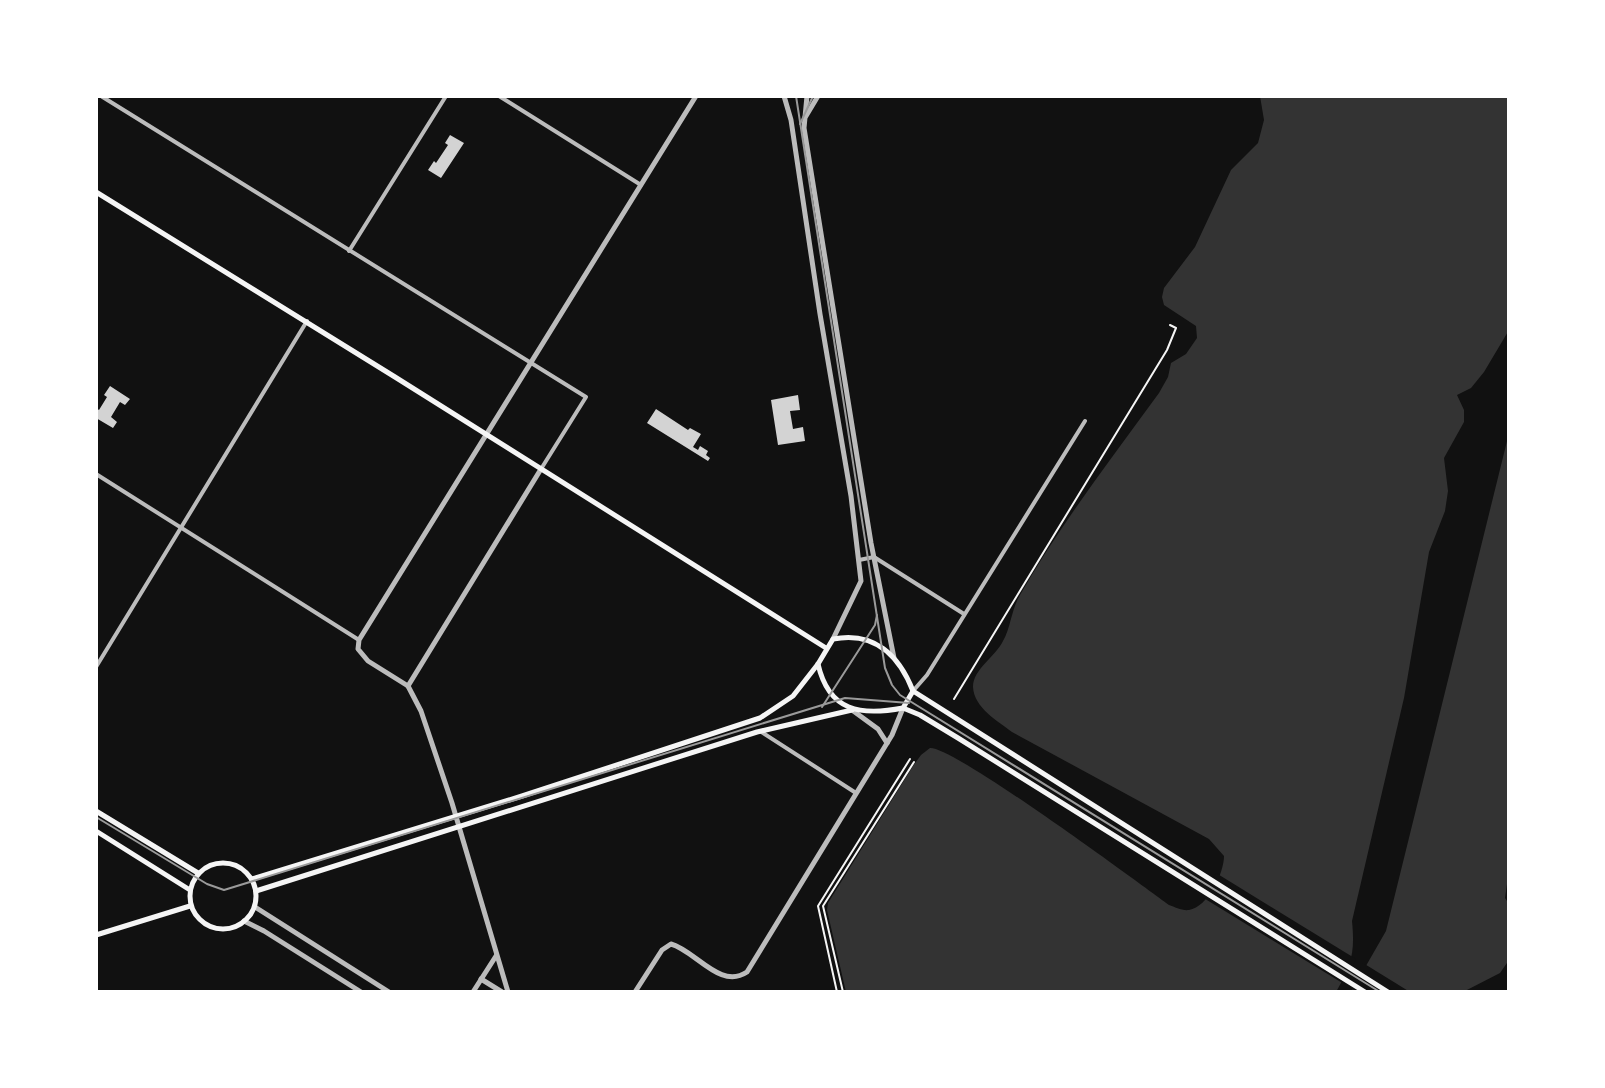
<svg xmlns="http://www.w3.org/2000/svg" width="1605" height="1088" font-family="Overpass,sans-serif">
<style>
.water{fill:#333}
.pier{fill:#111}
.building{fill:#d3d3d3}
.lines{fill:none;stroke-linecap:round;stroke-linejoin:round}
.path{stroke:#f5f5f5;stroke-width:2}
.minor{stroke:#bcbcbc;stroke-width:4}
.tertiary{stroke:#bcbcbc;stroke-width:5}
.secondary{stroke:#f5f5f5;stroke-width:5}
.tram{stroke:#9a9a9a;stroke-width:2}
</style>
<rect width="100%" height="100%" fill="#111"/>
<g class="water">
<path d="M1260 96H1509V330L1484 372 1471 388 1457 395 1464 410V422L1444 458 1448 491 1445 511 1429 552 1404 698 1352 921C1355 952 1352 964 1336 992H846L827 910 828 903 913 766 921 755 930 748C955 747 1136 881 1169 905 1175 907 1182 911 1189 910 1208 907 1224 873 1224 856L1209 839 1012 732C998 721 974 708 973 687 973 669 996 656 1003 641 1011 627 1011 610 1020 595 1060 525 1111 459 1159 393L1168 377 1171 363 1186 354 1197 338 1196 326 1164 305 1162 297 1164 288 1195 247 1231 170 1258 143 1264 120Z"/>
<path d="M1509 433V884H1507L1505 898 1509 904V960L1500 973 1463 992H1351L1386 931Z"/>
</g>
<g class="pier">
<path d="M1216 873 1356 959 1344 984 1202 897Z"/>
<path d="M1363 963 1410 992H1357L1349 987Z"/>
</g>
<g class="building">
<path d="M450 135 464 143 441 178 428 170 434 161 436 163 448 145 445 143Z"/>
<path d="M110 386 130 399 125 405 120 402 111 417 117 422 113 428 96 418V408L99 410 107 397 104 395Z"/>
<path d="M798 395 800 410 790 411 793 429 803 427 805 441 778 445 771 400Z"/>
<path d="M656 409 688 430 690 428 701 434 693 447 698 450 700 446 708 451 706 455 710 458 708 461 647 423Z"/>
</g>
<g class="lines">
<g class="path">
<path d="M954 699 1167 350 1176 328 1170 325"/>
<path d="M837 992 818 906 910 759"/>
<path d="M843 992 823 906 914 762"/>
</g>
<g class="minor">
<path d="M101 96 586 397 541 469"/>
<path d="M499 96 641 185"/>
<path d="M349 251 446 96"/>
<path d="M96 474 359 640"/>
<path d="M859 560 874 557 964 614"/>
<path d="M96 667 307 321"/>
<path d="M913 691 927 675 1085 421"/>
<path d="M760 731 856 793"/>
</g>
<g class="tertiary">
<path d="M784 96 791 120 820 314 851 496 861 581 833 639"/>
<path d="M807 96 804 128 871 543 894 658"/>
<path d="M806 116 818 96"/>
<path d="M408 686 541 469"/>
<path d="M852 710 878 729 887 743"/>
<path d="M255 907 389 992"/>
<path d="M244 921 264 931 361 992"/>
<path d="M481 979 502 992"/>
<path d="M473 992 496 956"/>
<path d="M508 992 452 803 421 711 408 686 368 661 358 649 359 640 696 96"/>
<path d="M635 992 662 950 671 944C696 951 720 990 747 972L892 735 903 708"/>
</g>
<g class="secondary">
<path d="M96 192 395 377 826 648"/>
<path d="M818 664C829 712 861 716 903 708L913 691"/>
<path d="M913 691 1388 992"/>
<path d="M903 708 920 715 958 738 1365 992"/>
<path d="M96 811 198 873"/>
<path d="M96 831 190 890"/>
<circle cx="223" cy="896" r="33"/>
<path d="M252 879 522 796 760 718 793 696 818 664 833 639C874 631 899 655 913 691"/>
<path d="M256 891 757 732 852 710"/>
<path d="M96 935 190 906"/>
</g>
<g class="tram">
<path d="M796 96 885 668 892 685 900 695 1380 992"/>
<path d="M800 124 813 96"/>
<path d="M822 707 875 625 877 615"/>
<path d="M96 817 207 884 224 890 845 698 909 703"/>
</g>
</g>
<rect width="1605" height="1088" fill="none" stroke="#ffffff" stroke-width="196"/>
</svg>
